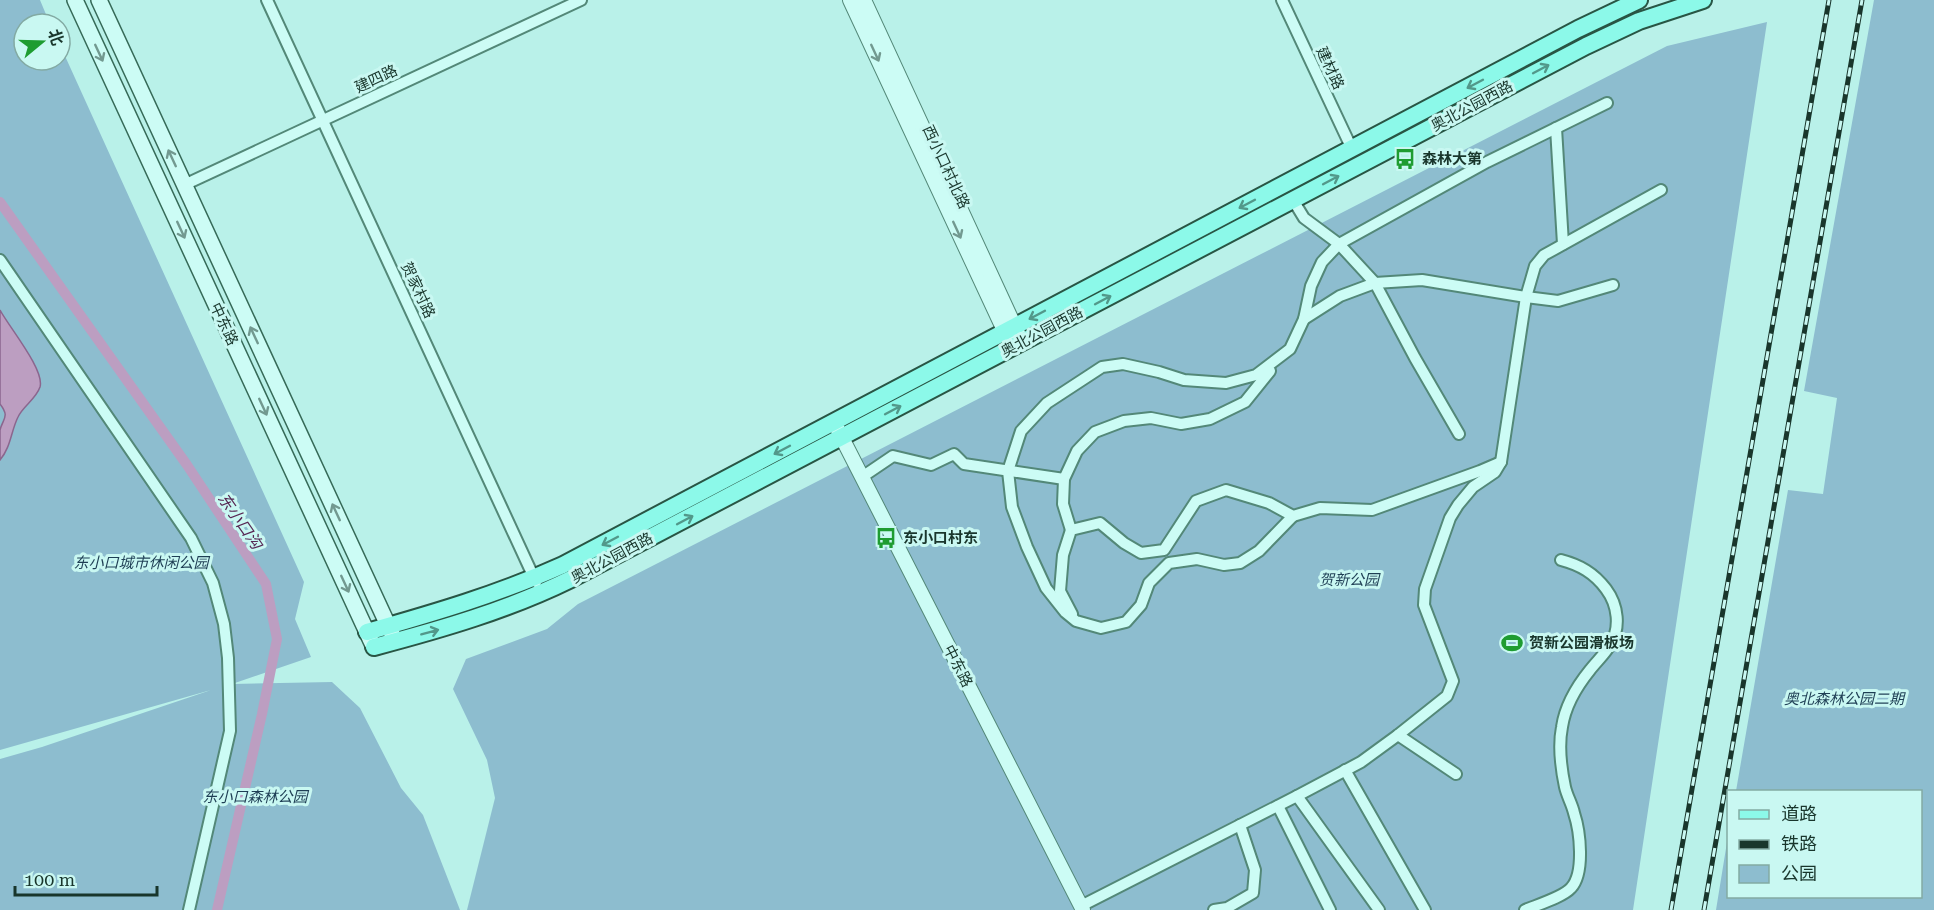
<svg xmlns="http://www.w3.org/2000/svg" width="1934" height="910" font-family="'Roboto Serif','Noto Sans SC',serif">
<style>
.green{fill:#8dbdcf}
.water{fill:#bc9ec1;stroke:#8b668e;stroke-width:1.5}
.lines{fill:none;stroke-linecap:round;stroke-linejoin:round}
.canal{stroke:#bc9ec1;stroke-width:10}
.minor-casing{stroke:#538878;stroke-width:14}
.tertiary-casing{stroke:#538878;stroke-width:16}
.secondary-casing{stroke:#366a58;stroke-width:18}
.primary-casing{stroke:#285544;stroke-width:20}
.minor{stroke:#ccfcf5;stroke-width:10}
.tertiary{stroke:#ccfcf5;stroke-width:14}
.secondary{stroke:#ccfcf5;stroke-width:15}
.primary{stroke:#8cf9e9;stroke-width:16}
.rail-casing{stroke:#19362c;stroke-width:5}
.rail{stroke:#c9f8f2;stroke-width:3;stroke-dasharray:9;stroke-linecap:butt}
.oneway{stroke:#729990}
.oneway2{stroke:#52988a}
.labels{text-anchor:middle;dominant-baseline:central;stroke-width:6;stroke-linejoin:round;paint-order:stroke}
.street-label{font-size:15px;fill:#19362c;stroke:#c9f8f2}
.poi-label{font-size:15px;font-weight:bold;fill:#19362c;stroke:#c9f8f2;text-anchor:start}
.park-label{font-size:15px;font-style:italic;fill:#1e3e54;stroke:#c9f8f2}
.water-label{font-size:16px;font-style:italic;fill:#572753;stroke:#c9f8f2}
</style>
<rect width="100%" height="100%" fill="#b9f1e9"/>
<g class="green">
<path d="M0 0H40L50 24H24V60H60V45L304 582 295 619 311 657 232 684 332 682 360 708 401 788 423 815 460 910H0V759L42 747 211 690 0 750Z"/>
<path d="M1874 0H1934V910H1716L1728 836V896H1920V792L1736 791 1788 490 1823 494 1837 398 1804 391Z"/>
<path d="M1767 22 1633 910H467L495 798 487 760 453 689 466 659 547 629 578 604 1667 46Z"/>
</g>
<path class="water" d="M0 310C9 327 45 370 40 387 36 399 23 406 18 417 11 431 11 447 0 460 0 451 0 439 0 430 3 418 10 417 0 404Z"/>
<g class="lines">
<path class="canal" d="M0 202 187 465 266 584 277 639 262 714 217 910"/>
<defs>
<g id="minor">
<path d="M267 0 536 582"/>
<path d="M1282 0 1352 149"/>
<path d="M1556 128 1563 244"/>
<path d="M184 185 581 0"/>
<path d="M1293 200 1304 218 1339 244 1375 283 1415 358 1459 434"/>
<path d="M0 260 191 538 213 583 224 624 228 658 230 731 189 910"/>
<path d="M1304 319 1340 296 1375 283 1422 280 1526 297 1558 301 1613 285"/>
<path d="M862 477 893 456 931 465 954 454 964 464 1064 479"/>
<path d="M1293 516 1259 551 1240 563 1224 565 1197 559 1169 563 1149 583 1141 605 1126 622 1101 628 1076 621 1065 612 1046 588 1027 547 1012 507 1008 471 1021 431 1047 403 1102 367 1123 364 1159 372 1184 380 1226 383 1256 375 1290 349 1304 319 1311 286 1322 262 1339 244 1487 162 1607 103"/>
<path d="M1071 530 1063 504 1064 479 1077 451 1095 432 1124 421 1151 418 1181 424 1210 419 1245 402 1270 371"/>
<path d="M1072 614 1060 591 1063 555 1071 530 1100 523 1124 543 1141 553 1164 550 1196 501 1226 490 1269 503 1293 516 1320 508 1372 510 1480 471 1501 462"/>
<path d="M1398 735 1456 774"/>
<path d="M1345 770 1425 910"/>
<path d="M1297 796 1379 910"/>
<path d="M1278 806 1330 910"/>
<path d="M1081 906 1297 796 1361 762 1398 735 1447 696 1453 681 1424 605 1425 589 1450 518 1458 505 1473 487 1495 472 1501 462 1526 297 1535 266 1544 255 1661 190"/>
<path d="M1214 910 1227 908 1253 893 1255 870 1240 825"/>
<path d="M1525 910C1537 905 1563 897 1571 888 1585 873 1580 831 1574 813 1572 804 1567 796 1565 787 1561 768 1558 747 1562 727 1565 707 1577 686 1590 670 1596 662 1605 654 1610 645 1621 628 1618 605 1606 589 1594 573 1580 565 1561 560"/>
</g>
<g id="tertiary">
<path d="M850 0 1009 341"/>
<path d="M864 0 1022 342"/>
<path d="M837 428 1083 910"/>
</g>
<g id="secondary">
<path d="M75 0 372 643"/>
<path d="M99 0 393 636"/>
</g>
<g id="primary">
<path d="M367 632C434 613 499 594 563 565L1578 29 1639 0"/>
<path d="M374 647C442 629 508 610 571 579L1586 46 1639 21 1703 0"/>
</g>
</defs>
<use href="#minor" class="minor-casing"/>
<use href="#tertiary" class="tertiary-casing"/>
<use href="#secondary" class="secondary-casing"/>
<use href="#primary" class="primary-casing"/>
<use href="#minor" class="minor"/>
<use href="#tertiary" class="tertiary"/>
<use href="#secondary" class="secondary"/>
<use href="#primary" class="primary"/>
<defs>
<g id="rail">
<path d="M1671 910 1829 0"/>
<path d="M1704 910 1862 0"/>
</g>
</defs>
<use href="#rail" class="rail-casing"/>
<use href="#rail" class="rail"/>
</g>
<defs><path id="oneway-shaft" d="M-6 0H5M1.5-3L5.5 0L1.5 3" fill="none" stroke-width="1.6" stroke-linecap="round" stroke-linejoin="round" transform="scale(1.5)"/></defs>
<g class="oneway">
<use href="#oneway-shaft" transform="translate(99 53) rotate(65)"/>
<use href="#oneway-shaft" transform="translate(875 53) rotate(65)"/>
<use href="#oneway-shaft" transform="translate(172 158) rotate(-115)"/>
<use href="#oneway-shaft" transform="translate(181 230) rotate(65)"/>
<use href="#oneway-shaft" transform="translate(957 230) rotate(65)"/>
<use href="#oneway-shaft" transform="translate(254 335) rotate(-115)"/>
<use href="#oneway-shaft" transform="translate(263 407) rotate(65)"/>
<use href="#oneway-shaft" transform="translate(336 512) rotate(-115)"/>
<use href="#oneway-shaft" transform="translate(345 584) rotate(65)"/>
</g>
<g class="oneway2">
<use href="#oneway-shaft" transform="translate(1541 69) rotate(-28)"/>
<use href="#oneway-shaft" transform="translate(1475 84) rotate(152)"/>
<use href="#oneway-shaft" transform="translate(1331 180) rotate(-28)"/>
<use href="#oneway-shaft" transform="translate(1247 204) rotate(152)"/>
<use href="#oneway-shaft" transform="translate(1103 300) rotate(-28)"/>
<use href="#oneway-shaft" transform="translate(1037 315) rotate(152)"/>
<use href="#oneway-shaft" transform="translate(893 410) rotate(-28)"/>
<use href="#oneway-shaft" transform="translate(782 450) rotate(152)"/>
<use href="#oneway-shaft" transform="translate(685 520) rotate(-28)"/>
<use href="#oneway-shaft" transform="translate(610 541) rotate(152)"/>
<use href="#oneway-shaft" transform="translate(430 632) rotate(-15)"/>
</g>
<defs>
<symbol id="bus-bare" viewBox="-9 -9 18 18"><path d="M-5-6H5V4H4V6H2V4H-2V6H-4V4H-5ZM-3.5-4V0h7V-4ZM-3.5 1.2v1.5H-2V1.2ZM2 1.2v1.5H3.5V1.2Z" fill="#1e9c31" stroke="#c9f8f2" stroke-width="2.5" paint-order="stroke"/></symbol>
<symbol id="stadium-bare" viewBox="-9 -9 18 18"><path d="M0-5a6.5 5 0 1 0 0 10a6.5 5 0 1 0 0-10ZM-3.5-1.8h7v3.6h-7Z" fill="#1e9c31" stroke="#c9f8f2" stroke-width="2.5" paint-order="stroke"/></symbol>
</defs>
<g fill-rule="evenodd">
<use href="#bus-bare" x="1390" y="144" width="30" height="30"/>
<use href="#bus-bare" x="871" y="523" width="30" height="30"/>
<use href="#stadium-bare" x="1497" y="628" width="30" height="30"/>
</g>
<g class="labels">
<g class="street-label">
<text transform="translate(1330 68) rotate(65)">建材路</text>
<text transform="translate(376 79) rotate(-25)">建四路</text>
<text transform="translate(1472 106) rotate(-28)">奥北公园西路</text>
<text transform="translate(946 167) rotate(65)">西小口村北路</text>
<text transform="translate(418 290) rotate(65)">贺家村路</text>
<text transform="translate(224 324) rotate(65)">中东路</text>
<text transform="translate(1042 332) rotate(-28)">奥北公园西路</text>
<text transform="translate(612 558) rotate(-28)">奥北公园西路</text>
<text transform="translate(958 666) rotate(63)">中东路</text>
</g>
<g class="poi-label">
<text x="1422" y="159">森林大第</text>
<text x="903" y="538">东小口村东</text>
<text x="1529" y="643">贺新公园滑板场</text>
</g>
<g class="park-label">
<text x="141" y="563">东小口城市休闲公园</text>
<text x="1349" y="580">贺新公园</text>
<text x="1844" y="699">奥北森林公园二期</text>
<text x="255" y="797">东小口森林公园</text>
</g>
<g class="water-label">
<text transform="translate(240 521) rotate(55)">东小口沟</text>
</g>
</g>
<rect x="1727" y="790" width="195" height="108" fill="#c9f8f2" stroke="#83aaa3" stroke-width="1.5"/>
<rect x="1739" y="810" width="30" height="9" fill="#8cf9e9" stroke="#83aaa3" stroke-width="1.5"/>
<text x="1781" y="820" font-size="18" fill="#19362c">道路</text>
<rect x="1739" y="840" width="30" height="9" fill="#19362c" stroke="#83aaa3" stroke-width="1.5"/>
<text x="1781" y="850" font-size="18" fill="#19362c">铁路</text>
<rect x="1739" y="865" width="30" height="18" fill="#8dbdcf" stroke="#83aaa3" stroke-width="1.5"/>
<text x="1781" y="880" font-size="18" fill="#19362c">公园</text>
<g transform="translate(42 42) rotate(71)"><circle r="28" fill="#c9f8f2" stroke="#83aaa3" stroke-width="1.5"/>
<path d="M0-4.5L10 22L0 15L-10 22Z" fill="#1e9c31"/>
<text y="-9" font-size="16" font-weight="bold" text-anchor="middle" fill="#19362c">北</text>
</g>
<path d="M15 886v9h142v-9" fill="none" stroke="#19362c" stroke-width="3"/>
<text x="24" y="886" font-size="18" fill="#19362c" stroke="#c9f8f2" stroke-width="4.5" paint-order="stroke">100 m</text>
</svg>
